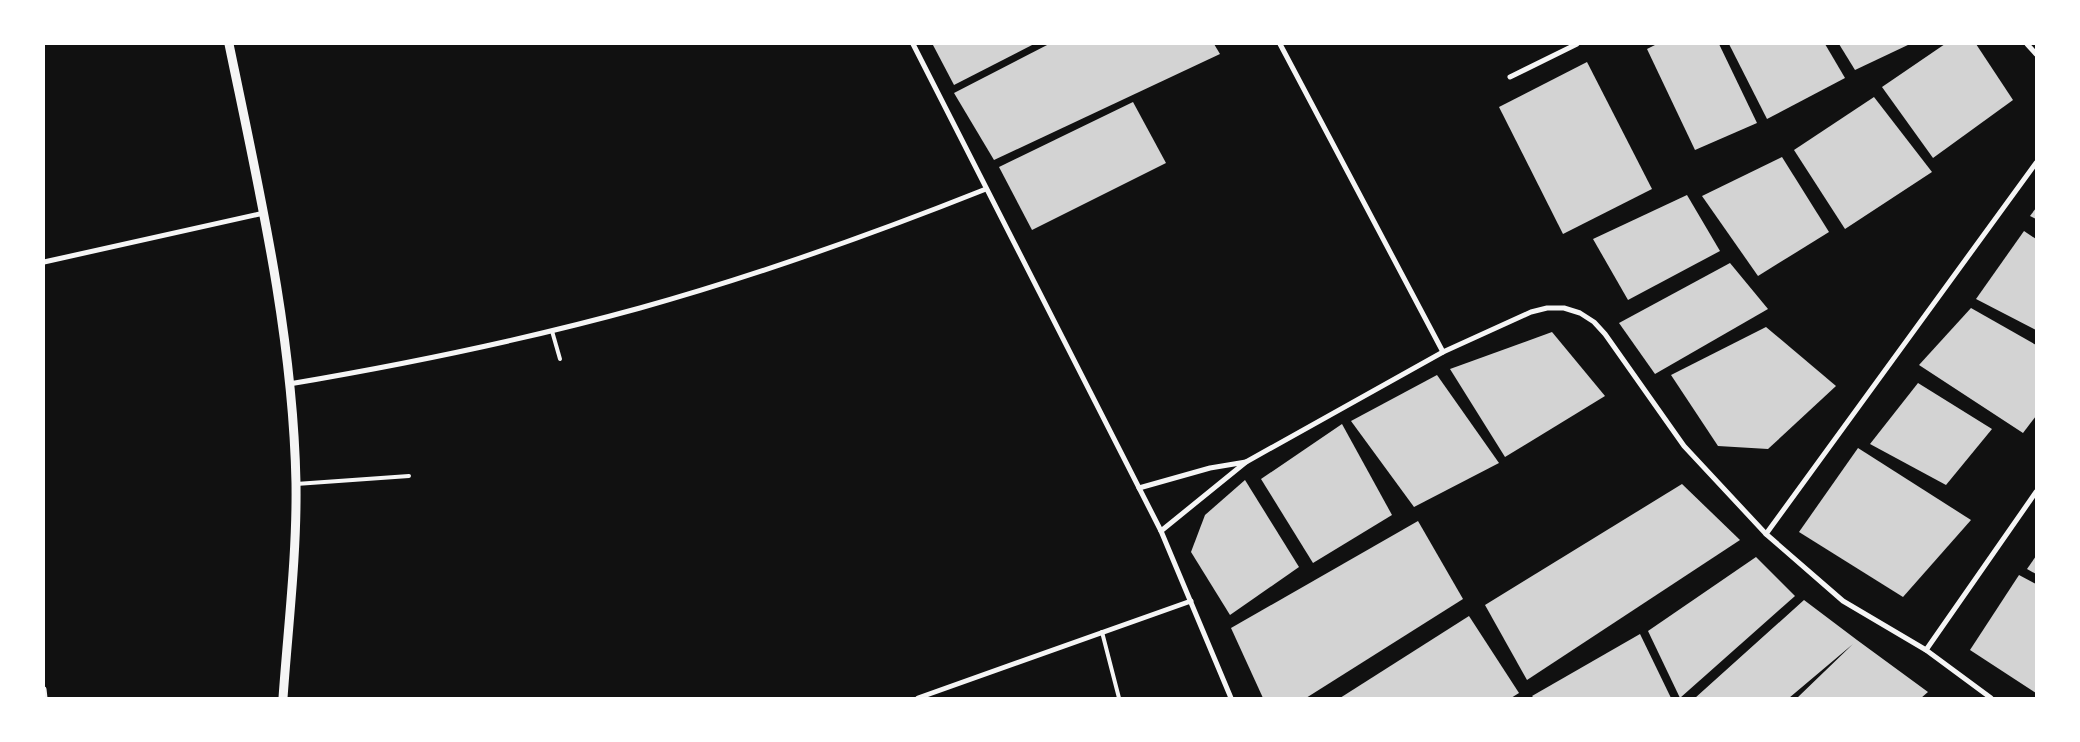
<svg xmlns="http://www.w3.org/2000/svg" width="2080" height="742" font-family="Georgia,serif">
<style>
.building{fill:#d3d3d3}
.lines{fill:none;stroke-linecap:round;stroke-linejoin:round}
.service{stroke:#f5f5f5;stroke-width:4}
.minor{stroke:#f5f5f5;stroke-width:5}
.tertiary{stroke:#f5f5f5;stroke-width:9}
</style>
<rect width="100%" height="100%" fill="#111"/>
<g class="building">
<path d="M934 44H1034L954 85 933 45Z"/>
<path d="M1049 44H1214L1220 54 994 160 954 93Z"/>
<path d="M1657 44H1719L1757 123 1695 150 1647 49Z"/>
<path d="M1729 44H1825L1845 78 1767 119Z"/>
<path d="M1839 44H1910L1855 70Z"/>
<path d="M1945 44H1976L2013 100 1933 158 1882 87Z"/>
<path d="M1587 62 1652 189 1563 234 1499 107Z"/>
<path d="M1874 97 1932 172 1845 229 1794 150Z"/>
<path d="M1133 102 1166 163 1032 230 999 167Z"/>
<path d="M1782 157 1829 232 1758 276 1702 196Z"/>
<path d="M1687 195 1720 251 1628 300 1593 239Z"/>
<path d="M2036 208V219L2030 216Z"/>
<path d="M2024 231 2036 239V330L1976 299Z"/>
<path d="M1730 263 1768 309 1655 374 1619 323Z"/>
<path d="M1971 308 2036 345V416L2023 433 1919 365Z"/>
<path d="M1766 327 1836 386 1768 449 1718 446 1671 375Z"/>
<path d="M1552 332 1605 396 1505 457 1450 369Z"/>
<path d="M1437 375 1499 463 1414 507 1351 421Z"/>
<path d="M1918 383 1992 429 1946 485 1870 444Z"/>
<path d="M1342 424 1392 515 1313 563 1261 479Z"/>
<path d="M1858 448 1971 520 1903 597 1799 532Z"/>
<path d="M1245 480 1299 567 1230 615 1191 552 1205 515Z"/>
<path d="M1682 484 1740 540 1527 680 1485 605Z"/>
<path d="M1418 521 1463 599 1306 698H1263L1231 628Z"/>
<path d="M2036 556V574L2027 569Z"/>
<path d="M1756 557 1795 596 1680 698 1648 631Z"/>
<path d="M2019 575 2036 584V693L1970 650Z"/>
<path d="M1804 600 1857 640 1928 692 1921 698H1797L1853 644 1789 698H1695Z"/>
<path d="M1469 616 1519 693 1511 698H1340Z"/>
<path d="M1640 634 1671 698H1534L1532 696Z"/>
</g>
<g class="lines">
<g class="service">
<path d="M552 331 560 359"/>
<path d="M296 484 409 476"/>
<path d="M1102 632 1119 698"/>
</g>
<g class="minor">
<path d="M913 44 1161 531 1231 698"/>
<path d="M1280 44 1443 352"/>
<path d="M2027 44 2036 54"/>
<path d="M1510 77 1577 44"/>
<path d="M44 262 264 213"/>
<path d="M289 384C407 364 524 340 640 308 758 275 873 234 986 189"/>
<path d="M1139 488 1210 468 1246 462"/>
<path d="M1161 531 1246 462 1443 352 1531 312 1547 308H1564L1580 313 1594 322 1605 334 1684 446 1766 534 1843 601 1926 650 1991 698"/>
<path d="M1766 534 2036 163"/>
<path d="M1926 650 2036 492"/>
<path d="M44 689 45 698"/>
<path d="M918 698 1191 601"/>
</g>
<path class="tertiary" d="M229 44C259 189 293 335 296 483 297 555 288 627 283 698"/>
</g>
<rect width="2080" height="742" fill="none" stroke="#ffffff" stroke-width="90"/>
</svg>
